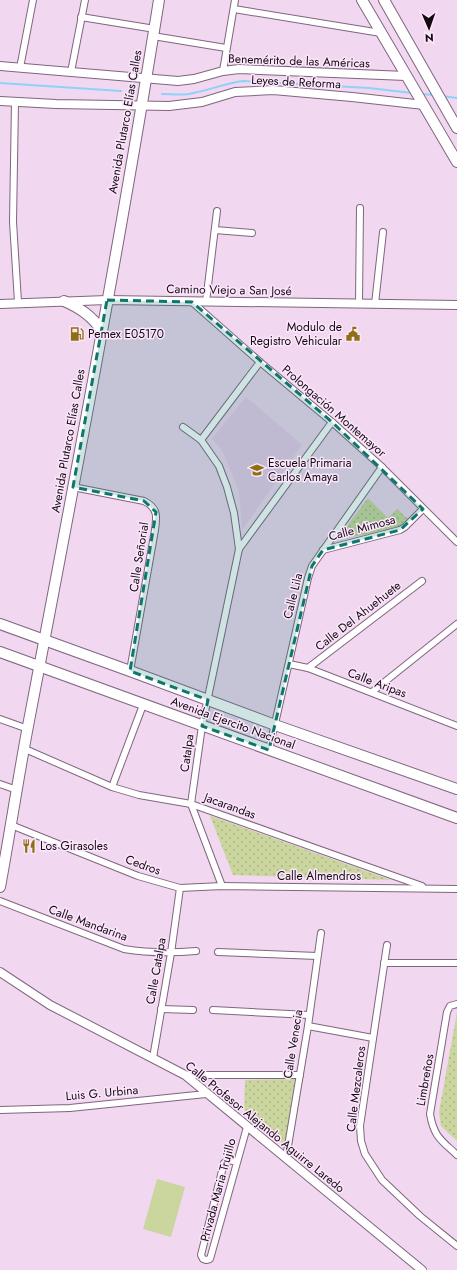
<svg xmlns="http://www.w3.org/2000/svg" width="457" height="1270" font-family="Jost,sans-serif">
<style>
.built{fill:#eccaea}
.grass{fill:#cbd69e}
.park{fill:url(#park-dots)}
.lines{fill:none;stroke-linecap:round;stroke-linejoin:round}
.stream{stroke:#8ed2f7;stroke-width:2}
.minor-casing{stroke:#7f667e;stroke-width:8}
.tertiary-casing{stroke:#7f667e;stroke-width:10}
.primary-casing{stroke:#7f667e;stroke-width:12}
.minor{stroke:#fff;stroke-width:6}
.tertiary{stroke:#fff;stroke-width:8}
.primary{stroke:#fff;stroke-width:10}
.marked{fill:#0f766e;fill-opacity:0.2;stroke:#0f766e;stroke-width:3;stroke-dasharray:8 5;stroke-linejoin:round}
.labels{text-anchor:middle;dominant-baseline:central;stroke-width:3;stroke-linejoin:round;paint-order:stroke}
.street-label{font-size:12px;fill:#120911;stroke:#fce6fb}
.poi-label{font-size:12px;fill:#120911;stroke:#fce6fb;text-anchor:start}
</style>
<defs>
<pattern id="park-dots" width="8" height="8" patternUnits="userSpaceOnUse"><rect width="8" height="8" fill="#cbd69e"/><path d="M2 2h.1M6 6h.1" fill="none" stroke="#adb687" stroke-width="1.8" stroke-linecap="round"/></pattern>
</defs>
<rect width="100%" height="100%" fill="#f2d7f1"/>
<path class="built" d="M246 397 302 445 242 530 239 491 222 450 212 439Z"/>
<path class="grass" d="M157 1179 185 1187 171 1237 143 1229Z"/>
<g class="park">
<path d="M368 498 388 518 397 509 408 519 399 528 337 540Z"/>
<path d="M210 816H211L391 880 233 875Z"/>
<path d="M457 1012V1141L441 1126 439 1112Z"/>
<path d="M295 1079 285 1146 244 1109 245 1080Z"/>
</g>
<g class="lines">
<g class="stream">
<path d="M0 83 121 91"/>
<path d="M162 94C172 94 183 96 193 93 210 90 226 83 243 81L369 88 412 93"/>
<path d="M421 94 434 95"/>
<path d="M442 96 457 98"/>
</g>
<defs>
<g id="minor">
<path d="M234 9 381 33"/>
<path d="M81 17 155 29"/>
<path d="M153 36 226 48"/>
<path d="M20 68 33 0"/>
<path d="M223 71 235 0"/>
<path d="M71 72 85 0"/>
<path d="M15 102 13 222 18 302"/>
<path d="M215 230 252 233"/>
<path d="M192 302 260 362 332 422 382 467 457 542"/>
<path d="M206 302 217 211"/>
<path d="M359 303 360 208"/>
<path d="M375 304 383 232"/>
<path d="M183 427 201 440 219 466 227 487 234 513 239 549 202 726 191 804 222 886"/>
<path d="M201 440 260 362"/>
<path d="M73 487 144 501C158 508 157 516 155 530L130 671"/>
<path d="M239 549 332 422"/>
<path d="M323 550 400 530 405 527 423 509"/>
<path d="M289 664 308 668 457 726"/>
<path d="M308 668 422 581"/>
<path d="M372 692 457 624"/>
<path d="M0 719 28 729"/>
<path d="M25 749 112 787 139 795 191 804 422 886"/>
<path d="M269 750 308 578 312 566 382 467"/>
<path d="M0 784 17 790"/>
<path d="M112 787 143 705"/>
<path d="M11 825 138 876 180 888 222 886 457 889"/>
<path d="M0 901 124 949C148 953 172 953 196 951"/>
<path d="M387 945 360 1126 361 1141 365 1154 382 1180 420 1216 457 1246"/>
<path d="M218 952 317 956"/>
<path d="M384 963H457"/>
<path d="M457 1004 450 1006 447 1012 430 1114C434 1137 441 1140 457 1155"/>
<path d="M161 1009 193 1010"/>
<path d="M213 1010 309 1015"/>
<path d="M308 1026 373 1038"/>
<path d="M153 1058 171 953 180 888"/>
<path d="M185 1075H300"/>
<path d="M0 1110 70 1108 206 1094"/>
<path d="M286 1158 308 1026 321 933"/>
<path d="M237 1162 229 1160 224 1163 201 1255 203 1259 206 1260 210 1259 247 1127"/>
</g>
<g id="tertiary">
<path d="M0 66 178 81 194 79 223 71 239 69 406 76"/>
<path d="M0 101 56 104 169 106 202 102 235 92 273 90 352 97 424 105"/>
<path d="M0 304 107 300 457 305"/>
<path d="M0 972 50 1005 185 1075 422 1270"/>
</g>
<g id="primary">
<path d="M362 0 457 162"/>
<path d="M384 0 457 128"/>
<path d="M64 301C80 308 92 316 102 331"/>
<path d="M0 624 130 671 275 725 457 789"/>
<path d="M0 652 457 818"/>
<path d="M0 887C10 833 18 779 28 726 74 485 120 243 159 0"/>
</g>
</defs>
<use href="#minor" class="minor-casing"/>
<use href="#tertiary" class="tertiary-casing"/>
<use href="#primary" class="primary-casing"/>
<use href="#minor" class="minor"/>
<use href="#tertiary" class="tertiary"/>
<use href="#primary" class="primary"/>
</g>
<path class="marked" d="M107 300 192 302 332 422 423 509 400 530 323 550 312 566 269 750 202 726 208 700 130 671 156 512 144 501 73 487Z"/>
<defs>
<symbol id="fuel-bare" viewBox="-9 -9 18 18"><path d="M-5.5-6h7V0h2V4h1.3V-2.5L3-4.5l.8-.8L6-3V5H2.5V1h-1V6h-7ZM-4.2-4.7v3.2H.2V-4.7Z" fill="#8e6f13" stroke="#fce6fb" stroke-width="2.5" paint-order="stroke"/></symbol>
<symbol id="civic-bare" viewBox="-9 -9 18 18"><path d="M-.6-6.5H3V-4.5H.6V-3L4-1V1h2V6H-6V1h2V-1L-.6-3ZM-1.2 2.5V6h2.4V2.5Z" fill="#8e6f13" stroke="#fce6fb" stroke-width="2.5" paint-order="stroke"/></symbol>
<symbol id="school-bare" viewBox="-9 -9 18 18"><path d="M0-5L7-2L0 1L-7-2ZM-4 1L0 2.5L4 1V4Q0 6-4 4Z" fill="#8e6f13" stroke="#fce6fb" stroke-width="2.5" paint-order="stroke"/></symbol>
<symbol id="restaurant-bare" viewBox="-9 -9 18 18"><path d="M-5-6h1v4h1v-4h1v4h1v-4h1v5L-1.5 .5V6h-2V.5L-5-1ZM5-6V6H3V1.5H1.5Q1.5-4 5-6Z" fill="#8e6f13" stroke="#fce6fb" stroke-width="2.5" paint-order="stroke"/></symbol>
</defs>
<g fill-rule="evenodd">
<use href="#fuel-bare" x="67" y="324" width="20" height="20"/>
<use href="#civic-bare" x="343" y="324" width="20" height="20"/>
<use href="#school-bare" x="247" y="460" width="20" height="20"/>
<use href="#restaurant-bare" x="19" y="836" width="20" height="20"/>
</g>
<g class="labels">
<g class="street-label">
<text transform="translate(299 61) rotate(2)">Benemérito de las Américas</text>
<text transform="translate(296 82) rotate(3)">Leyes de Reforma</text>
<text transform="translate(125 122) rotate(-80)">Avenida Plutarco Elías Calles</text>
<text transform="translate(229 290) rotate(1)">Camino Viejo a San José</text>
<text transform="translate(334 411) rotate(41)">Prolongación Montemayor</text>
<text transform="translate(68 441) rotate(-80)">Avenida Plutarco Elías Calles</text>
<text transform="translate(362 528) rotate(-15)">Calle Mimosa</text>
<text transform="translate(139 557) rotate(-81)">Calle Señorial</text>
<text transform="translate(293 596) rotate(-76)">Calle Lila</text>
<text transform="translate(358 616) rotate(-38)">Calle Del Ahuehuete</text>
<text transform="translate(377 683) rotate(21)">Calle Aripas</text>
<text transform="translate(233 723) rotate(20)">Avenida Ejercito Nacional</text>
<text transform="translate(187 753) rotate(-82)">Catalpa</text>
<text transform="translate(230 806) rotate(20)">Jacarandas</text>
<text transform="translate(143 865) rotate(20)">Cedros</text>
<text x="319" y="876">Calle Almendros</text>
<text transform="translate(88 923) rotate(20)">Calle Mandarina</text>
<text transform="translate(156 971) rotate(-80)">Calle Catalpa</text>
<text transform="translate(293 1044) rotate(-81)">Calle Venecia</text>
<text transform="translate(425 1080) rotate(-80)">Limbreños</text>
<text transform="translate(356 1089) rotate(-83)">Calle Mezcaleros</text>
<text transform="translate(102 1093) rotate(-5)">Luis G. Urbina</text>
<text transform="translate(265 1127) rotate(39)">Calle Profesor Alejando Aguirre Laredo</text>
<text transform="translate(218 1190) rotate(-75)">Privada Maria Trujillo</text>
</g>
<g class="poi-label">
<text x="342" y="327" text-anchor="end">Modulo de<tspan x="342" dy="14">Registro Vehicular</tspan></text>
<text x="88" y="334">Pemex E05170</text>
<text x="268" y="463">Escuela Primaria<tspan x="268" dy="14">Carlos Amaya</tspan></text>
<text x="40" y="846">Los Girasoles</text>
</g>
</g>
<g transform="translate(429 28) rotate(178)" stroke="#fce6fb" stroke-width="3" paint-order="stroke">
<path d="M0-3L7 15L0 10L-7 15Z" fill="#120911"/>
<text y="-6" font-size="11" font-weight="bold" text-anchor="middle" fill="#120911">N</text>
</g>
</svg>
